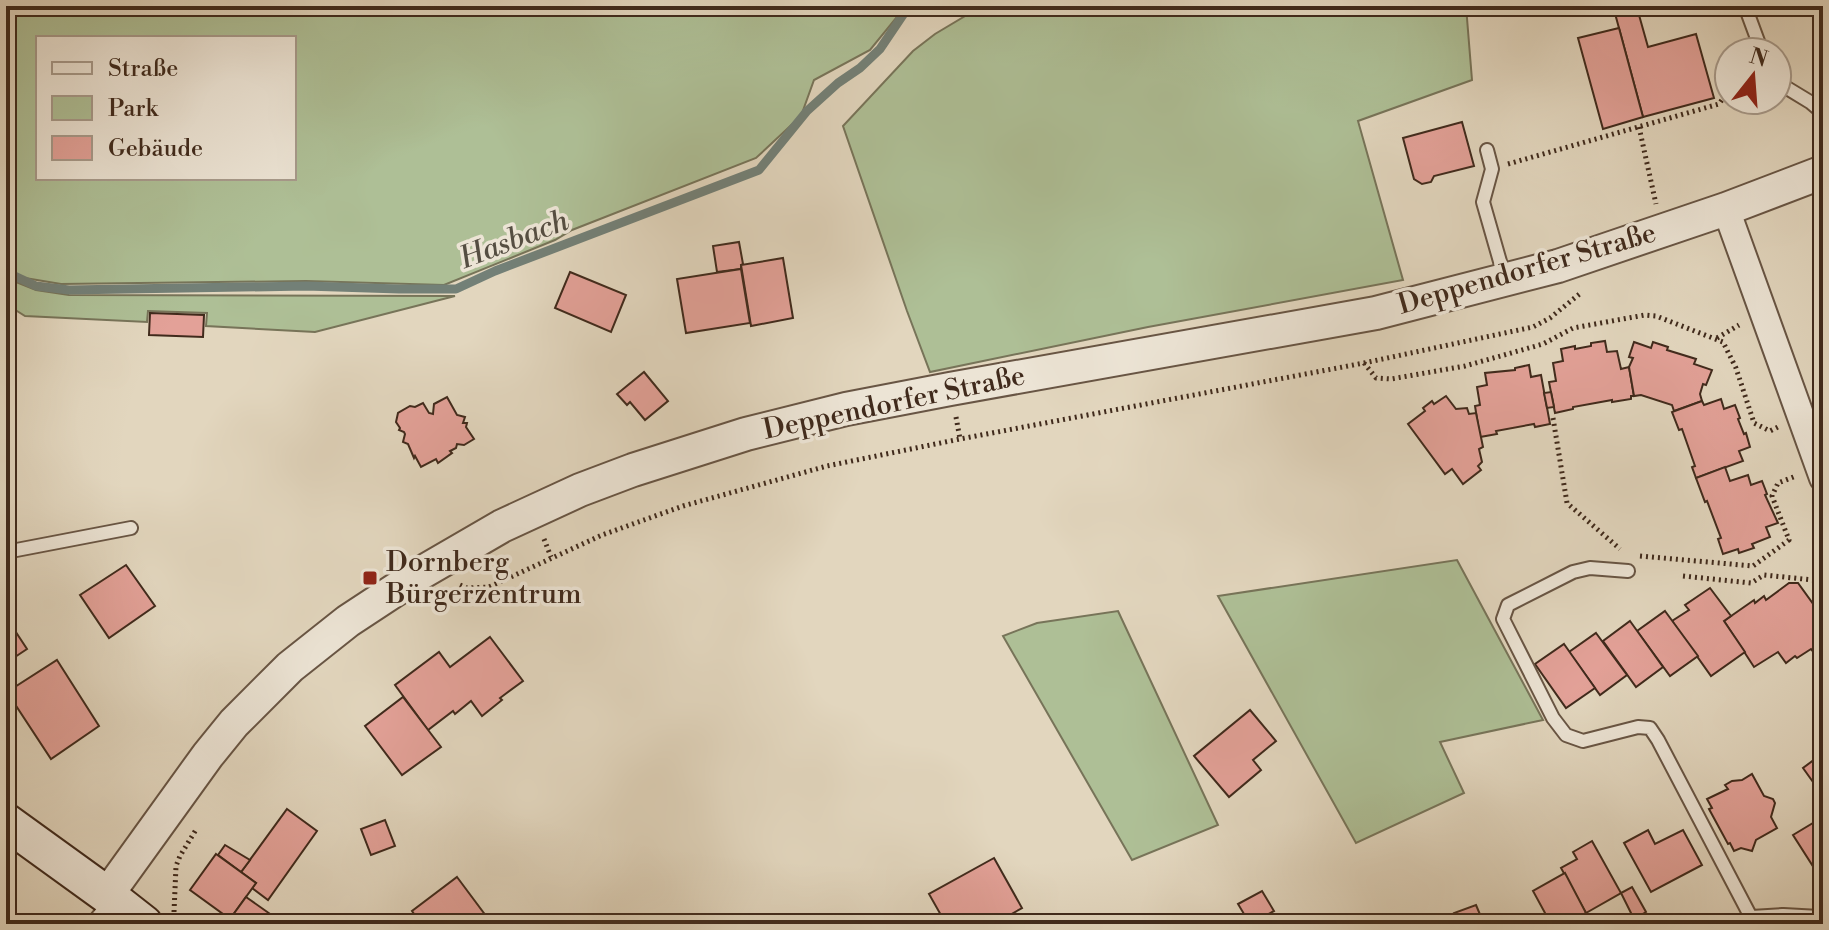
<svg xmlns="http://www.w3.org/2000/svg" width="1829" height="930" font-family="'Libre Bodoni',serif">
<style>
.green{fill:#aebf96;stroke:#777459;stroke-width:2;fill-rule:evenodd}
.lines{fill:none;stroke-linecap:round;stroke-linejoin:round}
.stream{stroke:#738077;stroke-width:9}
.building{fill:#e3a198;stroke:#402a1c;stroke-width:2}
.service-casing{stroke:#685544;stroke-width:16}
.minor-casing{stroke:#685544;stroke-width:30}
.tertiary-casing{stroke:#685544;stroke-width:36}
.secondary-casing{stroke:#402a1c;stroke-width:40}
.path{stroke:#402a1c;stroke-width:5;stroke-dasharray:2 4;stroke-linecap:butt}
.service{stroke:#ece4d5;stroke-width:12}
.minor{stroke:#ece4d5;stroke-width:26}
.tertiary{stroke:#ece4d5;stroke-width:32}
.secondary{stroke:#ece4d5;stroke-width:36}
.poi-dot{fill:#8f2418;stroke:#ece4d5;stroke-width:3}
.labels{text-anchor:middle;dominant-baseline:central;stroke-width:7;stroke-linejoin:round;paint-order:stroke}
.street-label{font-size:28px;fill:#402a1c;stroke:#ece4d5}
.poi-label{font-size:28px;fill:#402a1c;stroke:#ece4d5;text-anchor:start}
.water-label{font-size:30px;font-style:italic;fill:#554e42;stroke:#ece4d5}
</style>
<rect width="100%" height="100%" fill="#e2d6be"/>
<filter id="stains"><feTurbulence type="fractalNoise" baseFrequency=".0025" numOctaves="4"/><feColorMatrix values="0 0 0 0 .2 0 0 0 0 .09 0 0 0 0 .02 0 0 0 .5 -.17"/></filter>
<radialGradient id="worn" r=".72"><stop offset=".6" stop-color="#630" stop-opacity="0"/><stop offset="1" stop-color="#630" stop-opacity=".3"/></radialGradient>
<g class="green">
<path d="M6 6H906L870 50 814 80 801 116 756 158 572 230 555 240 444 285 306 281 61 284 25 278 6 270ZM38 38H294V178H38Z"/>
<path d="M982 6H1466L1472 80 1358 121 1403 280 1148 327 930 372 907 311 843 126 913 51 935 34Z"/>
<path d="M6 278 36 290 69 295 455 296 315 332 206 326 207 313 148 311 147 322 25 316 6 304Z"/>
<path d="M1457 560 1543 720 1440 742 1464 793 1356 843 1218 596Z"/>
<path d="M1118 611 1218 825 1132 860 1003 636 1037 623Z"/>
</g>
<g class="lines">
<path class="stream" d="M6 272 36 286 69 290 306 286 399 289H456L495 271 759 170 807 111 838 83 860 68 880 49 909 6"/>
</g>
<g class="building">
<path d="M1613 6H1671L1639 15 1648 47 1696 34 1714 98 1643 117Z"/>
<path d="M1619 28 1643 117 1603 129 1578 38Z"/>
<path d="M1462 122 1474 166 1434 176 1431 182 1422 184 1414 179 1403 138Z"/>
<path d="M739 242 743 264 741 265V269L717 272 713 246Z"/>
<path d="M783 258 793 318 751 326 741 265Z"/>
<path d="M741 269 750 323 686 333 677 279Z"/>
<path d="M570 272 626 295 611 332 555 308Z"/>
<path d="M150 313 204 315 203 337 149 335Z"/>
<path d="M1605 341 1607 352 1617 351 1621 369 1629 367 1634 396H1631V399L1612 402V400L1573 407V409L1555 413 1549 382 1556 381 1553 363 1563 361 1561 349 1575 346V349L1591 346V343Z"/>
<path d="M1634 342 1651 348 1653 342 1668 347 1667 350 1696 359 1694 364 1712 370 1706 385 1703 384 1700 394 1702 401 1674 411 1672 405 1641 395 1634 396 1629 367 1633 358 1629 357Z"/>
<path d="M1529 365 1531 377 1541 375 1550 424 1535 427 1534 424 1496 431 1497 434 1480 437 1475 406 1480 405 1477 387 1487 385 1485 373 1515 370V368Z"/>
<path d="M644 372 668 401 645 420 630 402 627 405 617 394Z"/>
<path d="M1551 392 1554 407 1547 408 1544 393Z"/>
<path d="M1446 396 1456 409 1467 408 1469 414 1476 413 1483 447 1479 449 1482 462 1478 466 1481 470 1463 484 1452 469 1445 474 1408 424 1425 411 1423 408 1432 401 1434 404Z"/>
<path d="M447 397 457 415 465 417 463 423H467L466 427 474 439 464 445 457 444 456 448 450 451 452 453 438 463 436 459 421 467 415 456 414 458 408 444 403 442 405 434 404 432 399 430 400 428 396 422 398 413 410 406 415 407 423 403 429 413 433 414 434 404Z"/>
<path d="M1721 399 1724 409 1735 405 1740 418 1738 419 1744 434 1746 433 1750 447 1739 451 1743 461 1696 478 1692 467 1695 466 1682 429 1679 430 1672 412 1702 401 1704 405Z"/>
<path d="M1725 467 1730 481 1748 475 1751 485 1762 481 1767 494 1765 495 1778 523 1766 527 1770 537 1752 544 1754 548 1739 553 1738 549 1723 554 1718 539 1721 538 1707 501 1705 502 1696 478Z"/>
<path d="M126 565 155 606 109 638 80 595Z"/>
<path d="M1789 583H1798L1816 608 1814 610 1823 622V652L1817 657 1811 649 1797 658 1795 656 1786 663 1778 652 1754 667 1724 621 1754 600 1755 603 1764 596 1766 600Z"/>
<path d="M1710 588 1731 616 1724 621 1745 652 1711 676 1672 621 1689 610 1685 605Z"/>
<path d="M1665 611 1698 656 1670 676 1637 631Z"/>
<path d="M6 617 27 649 6 663Z"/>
<path d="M1630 621 1663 667 1636 687 1603 641Z"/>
<path d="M1596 633 1627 675 1600 695 1569 652Z"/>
<path d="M490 637 523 681 500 698 502 700 482 716 471 701 455 714 453 711 428 730 395 685 439 652 450 667Z"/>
<path d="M1564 644 1595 688 1566 708 1535 664Z"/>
<path d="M57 660 99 726 51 759 7 692Z"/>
<path d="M403 697 441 747 402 775 365 726Z"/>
<path d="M1250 710 1276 741 1253 760 1261 770 1229 797 1194 756Z"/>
<path d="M1823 753V796L1803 768Z"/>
<path d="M1752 774 1764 796 1773 799 1775 803 1771 817 1777 828 1756 840 1752 851 1741 848 1734 851 1730 843 1728 844 1709 809 1712 808 1707 799 1728 789 1725 785 1732 781 1742 780Z"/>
<path d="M287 809 317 831 268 900 252 888 256 883 241 872Z"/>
<path d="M1823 817V882L1793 835Z"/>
<path d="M385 820 395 846 371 855 361 829Z"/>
<path d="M1648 830 1655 844 1683 830 1702 865 1651 892 1624 843Z"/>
<path d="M1592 841 1621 893 1586 913 1561 868 1577 859 1573 852Z"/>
<path d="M225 845 250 860 241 872 218 855Z"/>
<path d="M216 854 256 883 230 919 190 890Z"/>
<path d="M994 858 1022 908 994 924H946L929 894Z"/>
<path d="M1565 873 1586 913 1565 924H1551L1533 891Z"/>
<path d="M457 877 492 924H421L412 911Z"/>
<path d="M1632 887 1646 912 1634 919 1621 893Z"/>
<path d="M1262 891 1274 911 1250 924 1238 904Z"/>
<path d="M246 897 280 921 278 924H237L230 919Z"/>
<path d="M1476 905 1484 924H1458L1454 913Z"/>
</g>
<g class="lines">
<defs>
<g id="service">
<path d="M1745 6 1762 52"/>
<path d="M1777 82 1810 102 1823 113"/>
<path d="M1487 150 1492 169 1483 202 1505 279"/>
<path d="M6 552 131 528"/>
<path d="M1628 571 1590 568 1573 572 1508 605 1503 619 1553 718 1566 735 1583 741 1638 727 1650 728 1658 740 1754 923"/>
</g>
<g id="minor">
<path d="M1726 209 1823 478"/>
<path d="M101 924 118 903"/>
<path d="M1752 924 1783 922 1819 924"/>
</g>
<path id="tertiary" d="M107 895 208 755 234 723 290 667 348 621 421 573 502 526 580 490 633 470 746 434 846 409 950 389 1376 313 1558 266 1726 209 1823 172"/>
<path id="secondary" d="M6 822 107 895 144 924"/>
</defs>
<use href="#service" class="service-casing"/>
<use href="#minor" class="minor-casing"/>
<use href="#tertiary" class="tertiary-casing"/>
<use href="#secondary" class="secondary-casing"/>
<g class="path">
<path d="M1639 127 1656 204"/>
<path d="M1508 164 1719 104 1729 90"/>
<path d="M1717 338 1739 325"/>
<path d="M1364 363 1376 378 1391 379 1465 366 1543 344 1573 328 1645 315 1656 316 1723 342 1736 368 1754 423 1770 431 1778 427"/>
<path d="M956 417 960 439"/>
<path d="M1553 418 1567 503 1620 549"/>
<path d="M544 539 551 557"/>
<path d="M1640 556 1753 566 1789 540 1772 496 1778 483 1796 476"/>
<path d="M1683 576 1751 583 1764 575 1823 581"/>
<path d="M460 585 467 588 489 587 602 535 683 506 827 466 960 439 1364 363 1533 327 1550 318 1582 292"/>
<path d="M174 912 176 866 180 856 197 828"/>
</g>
<use href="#service" class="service"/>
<use href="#minor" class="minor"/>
<use href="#tertiary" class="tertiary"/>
<use href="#secondary" class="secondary"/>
</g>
<rect class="poi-dot" x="362" y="570" width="16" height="16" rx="4"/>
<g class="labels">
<g class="street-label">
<text transform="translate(1527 269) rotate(-16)">Deppendorfer Straße</text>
<text transform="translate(894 403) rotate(-12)">Deppendorfer Straße</text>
</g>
<g class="poi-label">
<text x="386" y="562">Dornberg<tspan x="386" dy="32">Bürgerzentrum</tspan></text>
</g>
<g class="water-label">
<text transform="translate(514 240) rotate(-21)">Hasbach</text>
</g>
</g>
<rect width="1829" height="930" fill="none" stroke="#e2d6be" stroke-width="32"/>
<rect x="8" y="8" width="1813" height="914" fill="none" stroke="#402a1c" stroke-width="4"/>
<rect x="16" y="16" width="1797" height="898" fill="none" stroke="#402a1c" stroke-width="2"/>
<rect x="36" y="36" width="260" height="144" fill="#ece4d5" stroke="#a79a8b" stroke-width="2"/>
<rect x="52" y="62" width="40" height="12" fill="#ece4d5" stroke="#a79a8b" stroke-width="2"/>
<text x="108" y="76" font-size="24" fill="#402a1c">Straße</text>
<rect x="52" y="96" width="40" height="24" fill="#aebf96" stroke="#a79a8b" stroke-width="2"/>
<text x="108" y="116" font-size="24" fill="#402a1c">Park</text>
<rect x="52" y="136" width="40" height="24" fill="#e3a198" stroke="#a79a8b" stroke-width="2"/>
<text x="108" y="156" font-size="24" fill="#402a1c">Gebäude</text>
<g transform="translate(1753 76) rotate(17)"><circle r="38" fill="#ece4d5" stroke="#a79a8b" stroke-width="2"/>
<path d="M0-6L14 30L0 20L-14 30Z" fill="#8f2418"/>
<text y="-12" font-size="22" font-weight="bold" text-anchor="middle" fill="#402a1c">N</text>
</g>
<rect width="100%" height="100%" filter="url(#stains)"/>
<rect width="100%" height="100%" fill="url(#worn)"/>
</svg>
